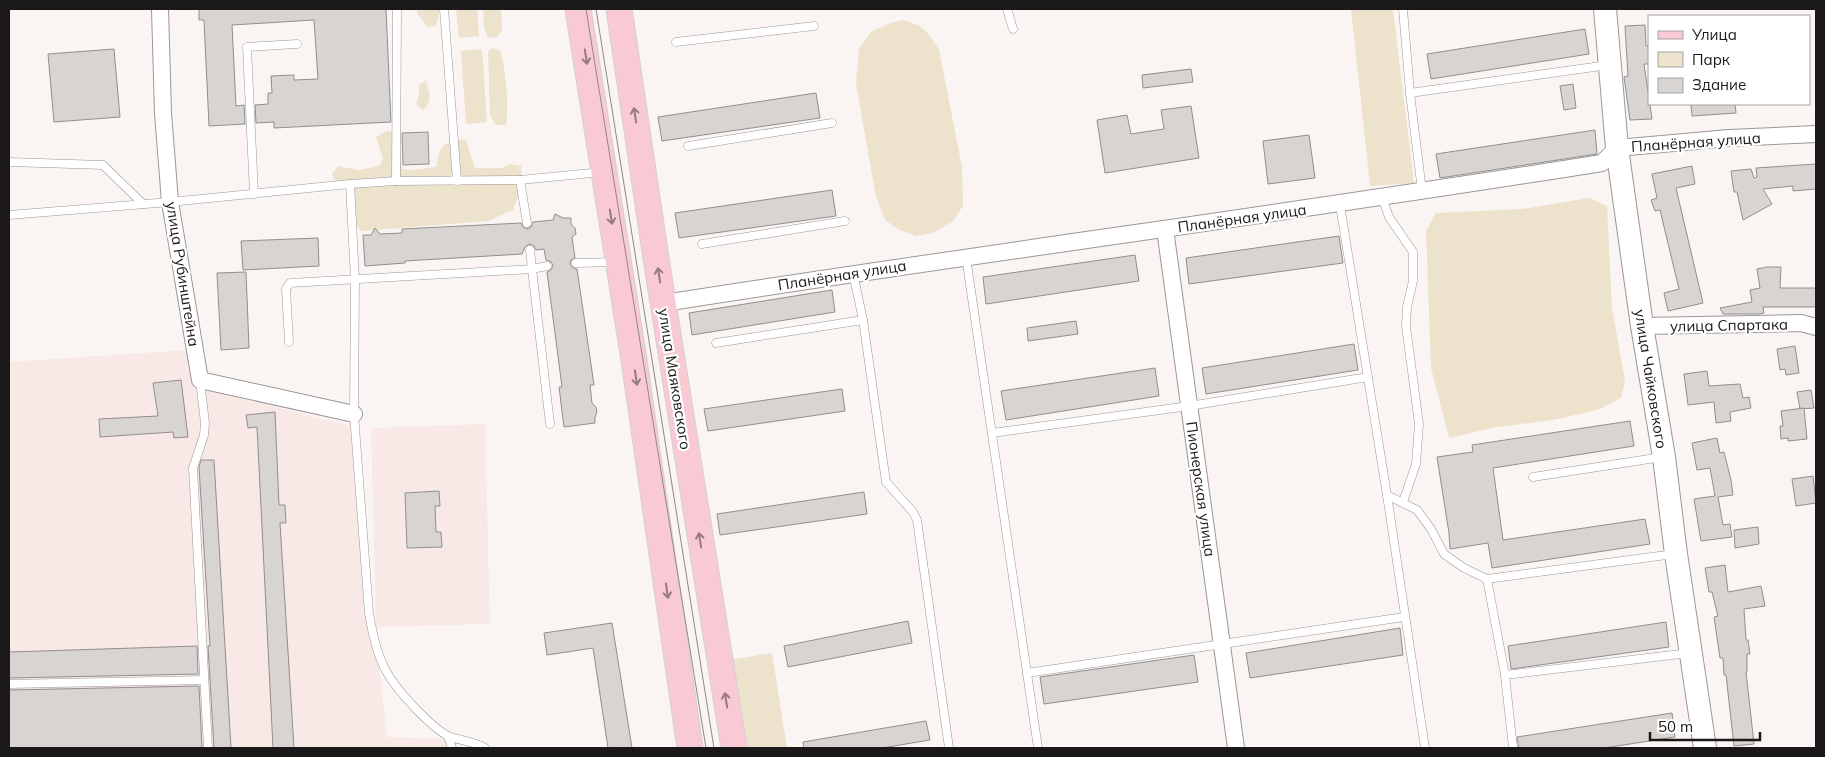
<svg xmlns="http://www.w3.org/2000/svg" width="1825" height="757" font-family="Mulish,sans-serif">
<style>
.built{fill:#f8e9e6}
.green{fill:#ede2cb}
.building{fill:#d8d4d1;stroke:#928e8b}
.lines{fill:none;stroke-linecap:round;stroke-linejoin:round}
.service-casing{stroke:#9c9796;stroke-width:9}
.minor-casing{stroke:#9c9796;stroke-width:18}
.secondary-casing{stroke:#9c9796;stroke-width:24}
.primary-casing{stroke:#d1d1d1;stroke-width:27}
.service{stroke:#fff;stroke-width:8}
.minor{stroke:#fff;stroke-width:16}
.secondary{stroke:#fff;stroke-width:22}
.primary{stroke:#facad4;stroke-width:25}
.tram{stroke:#8d8988;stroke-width:1}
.oneway{stroke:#957a7f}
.labels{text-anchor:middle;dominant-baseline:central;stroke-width:4.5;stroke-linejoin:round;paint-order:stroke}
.street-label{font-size:15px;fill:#1a1818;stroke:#fff}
</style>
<rect width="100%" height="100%" fill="#faf5f3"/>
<g class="built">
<path d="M188 350 202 389 352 426 387 737 450 739V748H9V362Z"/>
<path d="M485 424 490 624 376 627 371 428Z"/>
</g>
<g class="green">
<path d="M417 9H440L436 26 427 27 417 13Z"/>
<path d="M456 9H477L479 36 459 38Z"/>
<path d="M483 9H501L502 31 497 37 488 38 484 27Z"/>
<path d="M1351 9H1393L1414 183 1370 186Z"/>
<path d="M903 20 918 25 928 33 939 50 962 167 963 206 952 222 933 233 916 236 899 230 885 220 876 197 856 84 859 48 871 32 890 23Z"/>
<path d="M493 48 500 51C506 69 509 106 506 125H496L490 115 488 52Z"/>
<path d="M482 49 487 122 466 124 461 51Z"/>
<path d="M426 80C429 94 434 100 423 110L416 104 419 95V85Z"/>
<path d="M387 131 398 132 402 169 414 170 436 167C438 162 438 155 440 151 444 142 458 139 466 140L475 168H502L510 164 521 166 523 183 513 210 488 221 363 231 359 229 356 223 354 195 335 182 332 174 338 166 358 170 379 166 383 159 376 137Z"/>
<path d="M1589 198 1607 206 1612 308 1625 381 1621 398 1597 410 1558 419 1492 428 1449 438 1431 368 1426 231 1436 213 1522 209Z"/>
<path d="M772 653 787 748H742L729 660Z"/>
</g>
<g class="building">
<path d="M199 9H386L391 122 274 128V122L256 123 255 105 268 104V93H272L271 76 294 75V80L318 79 314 20 232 25 236 106 244 105 245 124 209 126 204 20H199Z"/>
<path d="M1645 25 1646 46H1649V64H1644L1652 119 1630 120 1624 77 1628 76 1625 26Z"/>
<path d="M1585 29 1589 54 1431 79 1427 54Z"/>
<path d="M114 49 120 117 54 122 48 54Z"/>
<path d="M1191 69 1193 82 1143 88 1142 75Z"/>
<path d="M1573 84 1576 108 1564 110 1560 86Z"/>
<path d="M816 93 820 118 662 141 658 117Z"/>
<path d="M1691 104H1735L1736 113 1692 116Z"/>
<path d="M1191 106 1199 158 1105 173 1097 120 1127 115 1131 134 1164 129 1161 110Z"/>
<path d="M1595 130 1597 154 1440 178 1436 154Z"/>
<path d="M428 132 429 164 403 165 402 133Z"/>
<path d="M1309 135 1315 178 1268 184 1263 141Z"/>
<path d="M1816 164V189L1793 191V186L1763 189 1772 204 1743 220 1737 192H1734L1731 171 1751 169 1754 178 1757 177 1756 168Z"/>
<path d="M1692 166 1695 184 1676 188 1703 303 1668 311 1664 293 1679 289 1660 210 1655 211 1651 200 1657 198 1652 174Z"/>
<path d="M832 190 836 216 679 238 675 213Z"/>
<path d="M555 214 563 218H571V224L575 228 576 234 572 237 575 258 571 260 570 264 573 268 577 269 594 385H590L592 403 596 407 597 412 595 417V423L564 427 559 387H562L547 272 551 270 553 265 551 262 546 260 544 249 536 250 534 246 530 244 525 247 522 254 405 261V263L365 266 363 235H371L375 228 380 234 402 233V229L521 223 523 227 527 229 531 227 533 222 553 220Z"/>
<path d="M1339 236 1343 263 1189 284 1186 258Z"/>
<path d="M318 238 319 266 243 270 241 241Z"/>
<path d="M1135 255 1139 281 986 304 983 277Z"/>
<path d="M1767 267H1781L1780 288H1816V307H1763L1764 313 1759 314H1723L1720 308 1752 302 1750 290 1760 288 1757 269Z"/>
<path d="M246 272 249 348 221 350 217 273Z"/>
<path d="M832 290 835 312 692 335 689 313Z"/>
<path d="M1076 321 1078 334 1028 341 1027 328Z"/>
<path d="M1354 344 1358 370 1206 394 1202 368Z"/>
<path d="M1795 346 1799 373 1786 375 1785 369 1780 370 1777 349Z"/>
<path d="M1155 368 1159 396 1006 420 1001 391Z"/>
<path d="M1707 371 1709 386 1740 384 1743 398 1749 397 1751 408 1730 412 1731 421 1716 423 1714 402 1688 405 1684 374Z"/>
<path d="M181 380 188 437 174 438 173 432 100 437 99 419 158 416 153 383Z"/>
<path d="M842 389 845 411 708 431 704 409Z"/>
<path d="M1811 390 1814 408 1800 409 1797 392Z"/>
<path d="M1804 408 1807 439 1788 441V438L1781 439 1780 426H1783L1781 411Z"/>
<path d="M275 412 279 505H285L286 523H280L294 748H273L257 427 248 428 246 415Z"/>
<path d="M1630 421 1634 446 1493 468 1503 540 1645 519 1650 544 1492 568 1488 543 1450 549 1449 533 1437 457 1473 452 1472 445Z"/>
<path d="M1717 438 1720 453 1724 452 1731 480 1733 495 1718 497 1723 525 1730 524 1732 537 1701 541 1694 499 1715 496 1710 468 1697 470 1692 443Z"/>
<path d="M201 460H214L231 748H214L208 646H210L199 467Z"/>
<path d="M1813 476 1816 503 1796 506 1792 479Z"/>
<path d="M439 491 440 506H435L436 532H441L442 547 407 548 405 493Z"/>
<path d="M864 492 867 514 720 535 717 514Z"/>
<path d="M1758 527 1759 544 1735 548 1734 530Z"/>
<path d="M1725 565 1728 592 1761 586 1765 606 1744 609 1746 640H1748L1750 654H1747V672H1746L1754 744 1734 746 1726 675H1724L1723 658H1720L1714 617 1718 616 1712 592H1709L1705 568Z"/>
<path d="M908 621 912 643 788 667 784 646Z"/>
<path d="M1666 622 1669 647 1511 669 1508 646Z"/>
<path d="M612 623 632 748H608L593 648 547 655 544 633Z"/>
<path d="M1400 628 1403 655 1250 678 1246 653Z"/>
<path d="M197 646 198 674 9 678V652Z"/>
<path d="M1194 655 1198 682 1044 704 1040 677Z"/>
<path d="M199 686 202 748H9V690Z"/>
<path d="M1672 713 1675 737 1604 748H1519L1517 737Z"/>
<path d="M926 721 930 740 882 748H804L803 742Z"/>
</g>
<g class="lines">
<defs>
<g id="service">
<path d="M444 9 457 181"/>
<path d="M1007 9 1013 29"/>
<path d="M1403 9 1410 93 1422 191"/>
<path d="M676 42 814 26"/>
<path d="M1410 93 1608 65"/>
<path d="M688 146 832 123"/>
<path d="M9 162 103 165 143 204"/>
<path d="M520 180 527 223"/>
<path d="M396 181 397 9"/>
<path d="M350 184 355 279 354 414 369 613C377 662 386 679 421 714 429 722 438 731 448 736 461 741 473 741 485 748"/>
<path d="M254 194 247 47 297 44"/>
<path d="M1382 197 1389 217 1413 252V281L1407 307 1406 326 1419 424 1416 464 1403 502"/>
<path d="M1340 205 1387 495 1425 748"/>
<path d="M9 215 170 202 350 184 396 181 520 180 602 172"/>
<path d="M702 244 845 221"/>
<path d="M966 257 1038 748"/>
<path d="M576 263 616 262"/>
<path d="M547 266 532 269 550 424"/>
<path d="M863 320 886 482 913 512 917 520 949 748"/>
<path d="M289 342 286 289 290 283 532 269 530 250"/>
<path d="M716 343 863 320 853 273"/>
<path d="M200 380 205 423 204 435 193 468 208 748"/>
<path d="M992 433 1189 406 1368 377"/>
<path d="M1533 477 1662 457"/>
<path d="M1387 495 1417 510 1431 529 1444 554 1464 568 1487 579 1674 554"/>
<path d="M1487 579 1505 675"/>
<path d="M1027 673 1404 617"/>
<path d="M9 684 204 680"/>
<path d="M448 736 452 748"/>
<path d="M1513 748 1505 675 1689 653"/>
</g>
<g id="minor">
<path d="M160 9 163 113 170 202 200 380 354 414"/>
<path d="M1165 229 1236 748"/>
<path d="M664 303C976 254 1289 213 1602 163L1617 148 1729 138 1816 134"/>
<path d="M1642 326 1801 323 1816 327"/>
</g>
<path id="secondary" d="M1605 9 1617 148 1642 326 1664 457 1676 554 1705 748"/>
<g id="primary">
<path d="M578 9 634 360 690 748"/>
<path d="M619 9 657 265 734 748"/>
</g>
</defs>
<use href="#service" class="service-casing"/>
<use href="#minor" class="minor-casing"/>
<use href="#secondary" class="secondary-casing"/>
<use href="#primary" class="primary-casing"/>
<use href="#service" class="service"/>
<use href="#minor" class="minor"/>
<use href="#secondary" class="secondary"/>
<use href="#primary" class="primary"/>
<g class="tram">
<path d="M586 9 706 748"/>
<path d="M596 9 714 748"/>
</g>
</g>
<defs><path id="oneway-shaft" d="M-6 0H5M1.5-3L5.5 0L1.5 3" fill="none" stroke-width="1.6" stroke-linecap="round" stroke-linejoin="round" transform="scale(1.25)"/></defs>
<g class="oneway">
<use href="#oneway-shaft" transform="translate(586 57) rotate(81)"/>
<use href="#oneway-shaft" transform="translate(635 115) rotate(-99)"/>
<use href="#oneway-shaft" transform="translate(611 217) rotate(81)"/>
<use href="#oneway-shaft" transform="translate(659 275) rotate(-99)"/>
<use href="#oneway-shaft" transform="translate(636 378) rotate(82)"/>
<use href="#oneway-shaft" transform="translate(700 540) rotate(-99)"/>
<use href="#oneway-shaft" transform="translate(667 591) rotate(82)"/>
<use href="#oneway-shaft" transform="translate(726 700) rotate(-99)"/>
</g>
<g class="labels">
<g class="street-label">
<text transform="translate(1696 142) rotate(-4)">Планёрная улица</text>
<text transform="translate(1242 218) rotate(-8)">Планёрная улица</text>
<text transform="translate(183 274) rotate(81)">улица Рубинштейна</text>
<text transform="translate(842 275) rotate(-9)">Планёрная улица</text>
<text transform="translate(1729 325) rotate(-1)">улица Спартака</text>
<text transform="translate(675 379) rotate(81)">улица Маяковского</text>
<text transform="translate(1651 379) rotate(81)">улица Чайковского</text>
<text transform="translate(1201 489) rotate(82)">Пионерская улица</text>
</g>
</g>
<rect width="1825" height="757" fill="none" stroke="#1a1818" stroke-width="20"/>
<rect x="1648" y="15" width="162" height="90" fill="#ffffff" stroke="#a3a3a3"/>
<rect x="1658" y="31" width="25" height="8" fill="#facad4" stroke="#a3a3a3"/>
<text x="1692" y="40" font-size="15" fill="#1a1818">Улица</text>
<rect x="1658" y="52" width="25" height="15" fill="#ede2cb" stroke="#a3a3a3"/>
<text x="1692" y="65" font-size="15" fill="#1a1818">Парк</text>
<rect x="1658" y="78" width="25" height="15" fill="#d8d4d1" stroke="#a3a3a3"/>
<text x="1692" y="90" font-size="15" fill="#1a1818">Здание</text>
<path d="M1650 732v8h110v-8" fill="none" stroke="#1a1818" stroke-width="2.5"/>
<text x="1658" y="732" font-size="15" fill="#1a1818" stroke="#ffffff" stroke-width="4" paint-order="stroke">50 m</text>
</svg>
